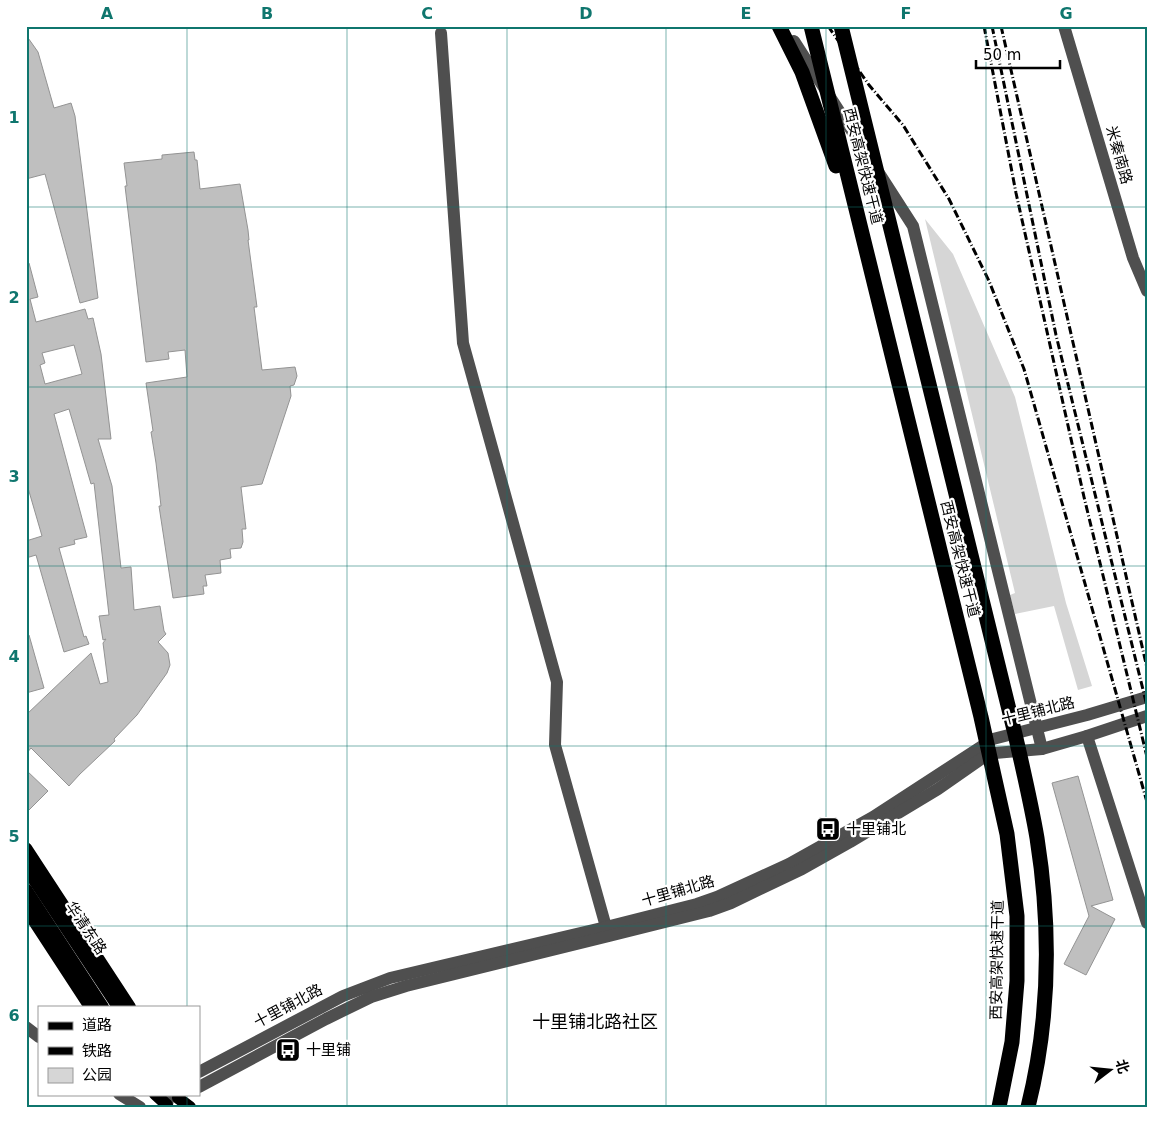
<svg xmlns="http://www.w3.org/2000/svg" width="1173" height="1133" font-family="'DejaVu Sans','Noto Sans SC',sans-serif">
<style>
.green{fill:#d6d6d6}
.building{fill:#bfbfbf;stroke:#939393;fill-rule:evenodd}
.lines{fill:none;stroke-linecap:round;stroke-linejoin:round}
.minor{stroke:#4f4f4f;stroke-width:12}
.major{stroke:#000;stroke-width:12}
.highway{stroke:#000;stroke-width:15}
.rail{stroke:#000;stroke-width:3;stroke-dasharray:8 2.5 1 2.5;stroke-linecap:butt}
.grid{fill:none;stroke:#0f766e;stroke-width:1;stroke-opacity:0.55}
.labels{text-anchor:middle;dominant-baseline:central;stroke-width:4.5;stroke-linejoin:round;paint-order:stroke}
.street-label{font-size:15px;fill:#000;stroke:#fff}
.poi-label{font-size:15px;fill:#000;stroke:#fff;text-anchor:start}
.quarter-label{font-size:18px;fill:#000;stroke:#fff}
.neatline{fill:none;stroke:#0f766e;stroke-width:2}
.grid-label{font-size:16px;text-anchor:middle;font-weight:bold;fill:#0f766e}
</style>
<rect width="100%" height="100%" fill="#fff"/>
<path class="green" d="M925 219 953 254 1015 397 1066 603 1092 686 1078 690 1054 606 1015 614 1010 595 1015 593Z"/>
<g class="building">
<path d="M26 35 38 52 54 108 71 103 75 116 98 298 80 303 45 174 26 179Z"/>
<path d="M194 152 195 160H197L200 189 240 184 248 230 249 240H248L257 307H254L262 370 295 367 297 376 294 385 290 386 291 396 262 484 241 487 246 529H242L243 542 241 548 230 549 231 558 220 560 221 573 205 575 207 586H203L204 594 173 598 159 506H161L156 463 151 432 153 431 146 383 187 377 185 350 168 352 169 359 146 362 125 186H127L124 163 162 159V155Z"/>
<path d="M29 263 38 297 30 299 36 322 85 309 88 319 93 318 101 354 111 439H98L112 486 121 568 131 567 134 610 160 606 164 631 166 634 158 642 168 653 170 665 167 673 137 715 114 739 115 741 80 774 69 786 31 748 26 754V715L91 653 100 684 108 682 103 643 106 639 103 640 99 616 109 615 94 483 91 484 69 409 54 414 87 537 74 540 75 544 59 548 84 637 86 636 89 644 64 652 36 555 26 558V541L42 536 26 481V264ZM74 345 82 374 45 384 40 365 45 363 42 353Z"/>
<path d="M29 635 44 688 26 693V636Z"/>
<path d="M26 770 48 791 26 813Z"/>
<path d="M1078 776 1113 900 1091 906 1115 919 1086 975 1064 964 1089 916 1052 783Z"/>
</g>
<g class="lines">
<g class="minor">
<path d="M1064 26 1133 258 1147 291"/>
<path d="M441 33 463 343 557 682 555 745 608 934"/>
<path d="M794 41 913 226 1042 749"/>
<path d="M1087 736 1147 923"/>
<path d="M26 1027 39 1037"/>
<path d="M199 1072 343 996 390 978 606 927 697 904 717 897 789 864 873 817 993 739 1087 715 1147 697"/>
<path d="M199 1087 326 1019 371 997 406 986 609 936 709 911 731 903 802 869 850 842 938 789 981 759 995 753 1042 749 1087 736 1147 716"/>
<path d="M119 1094 140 1107"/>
<path d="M167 1105 169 1094"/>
</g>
<g class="major">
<path d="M26 848 130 1007"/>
<path d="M26 868 118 1007"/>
<path d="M26 889 103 1007"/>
<path d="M26 909 90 1007"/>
<path d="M155 1094 167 1105"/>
<path d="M178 1098 190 1107"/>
</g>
<g class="highway">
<path d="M779 26 802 72 836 166"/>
<path d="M811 26 981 717 1007 834 1017 916V981L1012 1042 999 1107"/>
<path d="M841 26 1015 734C1023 769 1031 803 1037 838 1051 927 1050 1019 1028 1107"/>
</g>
<g class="rail">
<path d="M828 26 869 85 903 125 949 199 989 281 1024 369 1147 802"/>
<path d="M984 26 1016 193 1084 497 1147 757"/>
<path d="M992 26 1056 335 1147 706"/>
<path d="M1001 26 1147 668"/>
</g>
</g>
<path class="grid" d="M187 26V1007M347 26V1107M507 26V1107M666 26V1107M826 26V1107M986 26V1107M26 207H1147M26 387H1147M26 566H1147M26 746H1147M26 926H1147M187 1094V1107"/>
<defs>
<symbol id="bus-square" viewBox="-11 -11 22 22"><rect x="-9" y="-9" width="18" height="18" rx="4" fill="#000" stroke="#fff"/><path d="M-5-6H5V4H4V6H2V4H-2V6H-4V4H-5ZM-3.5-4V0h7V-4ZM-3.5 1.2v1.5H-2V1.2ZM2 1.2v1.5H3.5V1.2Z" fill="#fff"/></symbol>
</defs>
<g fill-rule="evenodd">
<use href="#bus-square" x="814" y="815" width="28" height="28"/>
<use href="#bus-square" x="274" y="1036" width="28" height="28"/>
</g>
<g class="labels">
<g class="street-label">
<text transform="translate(1119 155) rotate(74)">米秦南路</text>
<text transform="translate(863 166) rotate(76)">西安高架快速干道</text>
<text transform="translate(960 559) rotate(76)">西安高架快速干道</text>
<text transform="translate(1038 711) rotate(-14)">十里铺北路</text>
<text transform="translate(678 891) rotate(-16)">十里铺北路</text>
<text transform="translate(86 928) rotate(56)">华清东路</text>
<text transform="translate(997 960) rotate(-89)">西安高架快速干道</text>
<text transform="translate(288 1006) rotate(-28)">十里铺北路</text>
</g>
<g class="poi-label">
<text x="846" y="829">十里铺北</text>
<text x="306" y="1050">十里铺</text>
</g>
<g class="quarter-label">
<text x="595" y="1021">十里铺北路社区</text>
</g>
</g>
<rect width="1173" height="1133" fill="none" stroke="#ffffff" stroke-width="55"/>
<rect x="38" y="1006" width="162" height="90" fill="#ffffff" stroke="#999999"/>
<rect x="48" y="1022" width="25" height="8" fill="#000000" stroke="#999999"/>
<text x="82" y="1030" font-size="15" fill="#000000">道路</text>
<rect x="48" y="1047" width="25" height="8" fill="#000000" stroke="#999999"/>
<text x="82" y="1056" font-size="15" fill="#000000">铁路</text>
<rect x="48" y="1068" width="25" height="15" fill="#d6d6d6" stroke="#999999"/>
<text x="82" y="1080" font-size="15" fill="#000000">公园</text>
<g transform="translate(1110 1070) rotate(74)" stroke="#ffffff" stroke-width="4" paint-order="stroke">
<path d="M0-4L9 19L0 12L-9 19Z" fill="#000000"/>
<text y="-8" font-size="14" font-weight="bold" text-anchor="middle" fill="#000000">北</text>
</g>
<path d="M976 60v8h84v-8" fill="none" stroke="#000000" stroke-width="2.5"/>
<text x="983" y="60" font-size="15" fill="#000000" stroke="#ffffff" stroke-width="4" paint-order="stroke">50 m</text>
<rect x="28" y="28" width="1118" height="1078" class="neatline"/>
<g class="grid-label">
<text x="107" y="19">A</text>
<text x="267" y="19">B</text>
<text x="427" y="19">C</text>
<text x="586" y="19">D</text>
<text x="746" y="19">E</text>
<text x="906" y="19">F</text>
<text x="1066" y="19">G</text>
<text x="14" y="123">1</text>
<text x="14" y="303">2</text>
<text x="14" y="482">3</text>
<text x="14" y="662">4</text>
<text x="14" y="842">5</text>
<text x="14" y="1021">6</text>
</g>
</svg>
